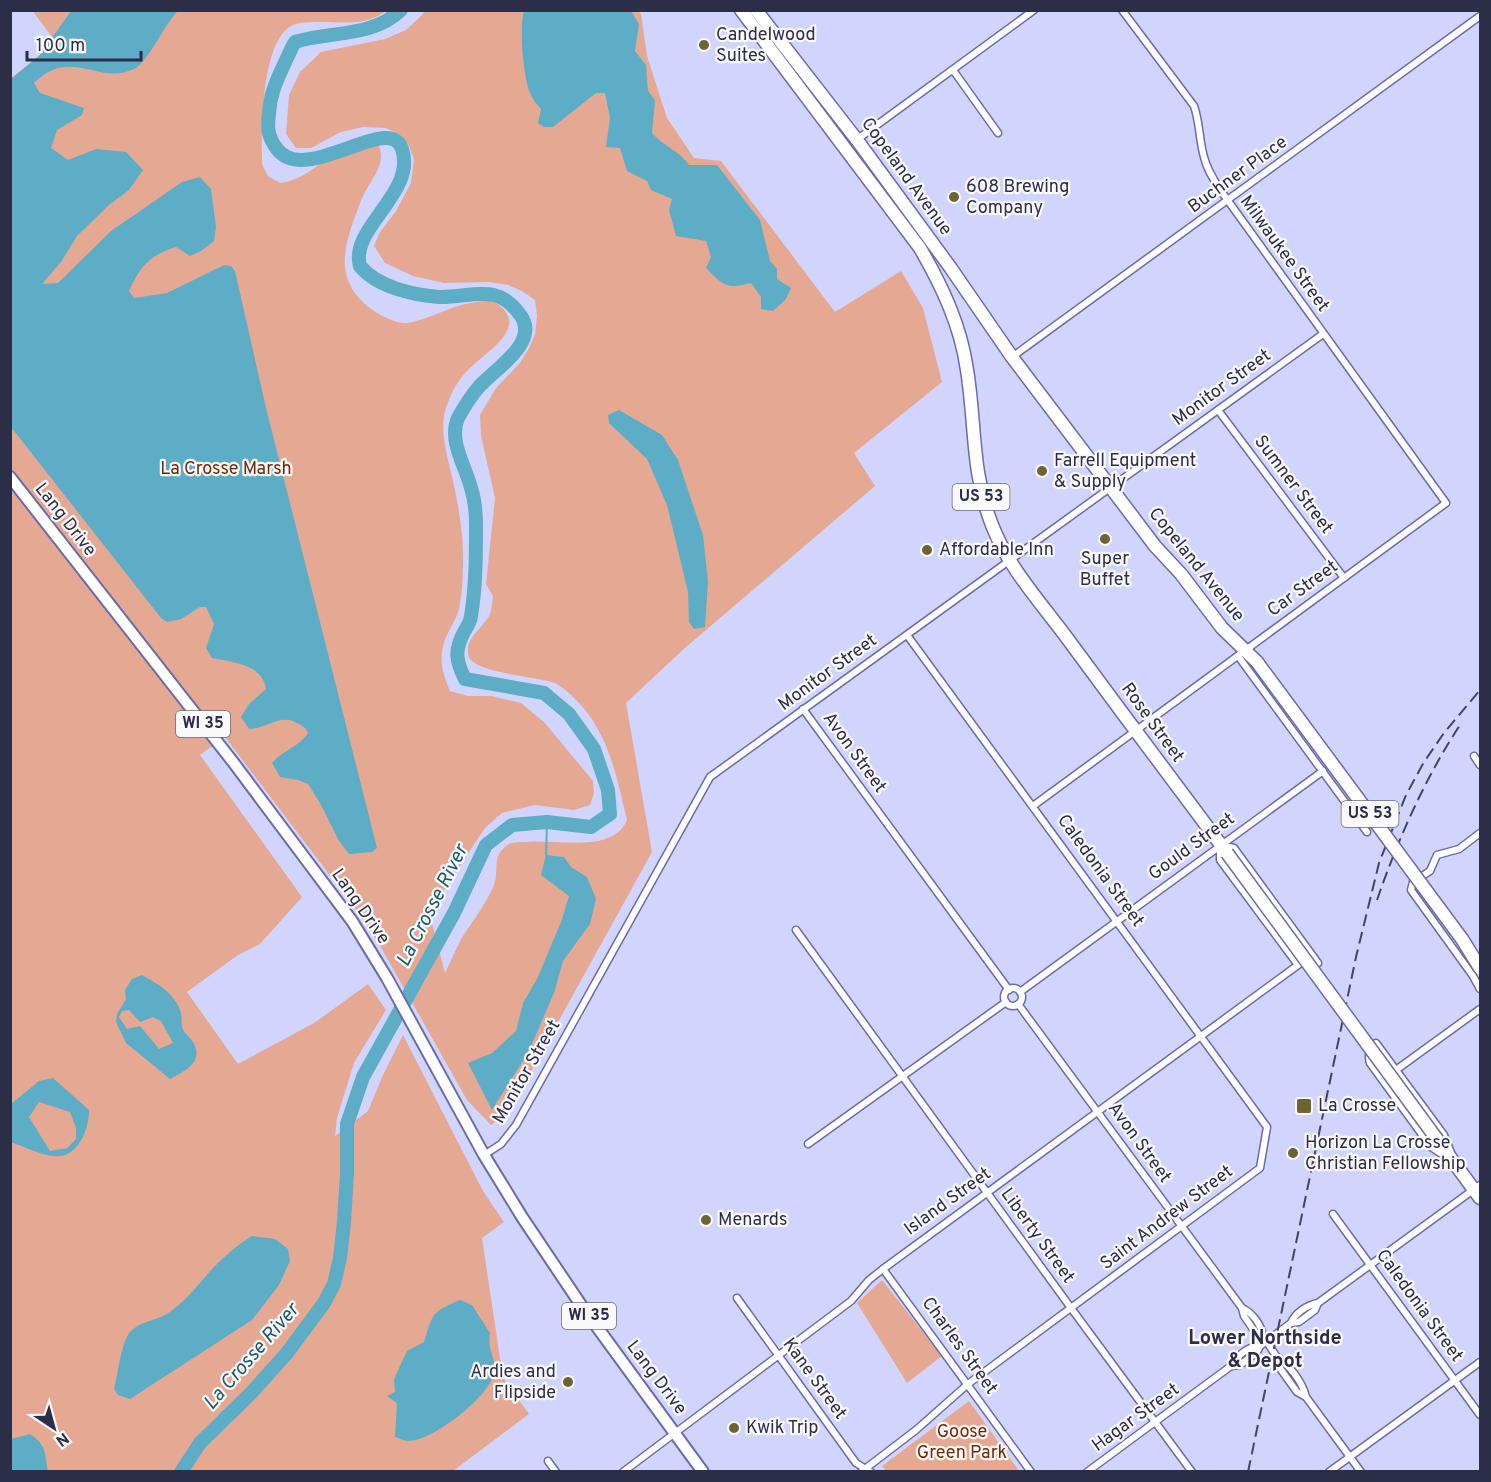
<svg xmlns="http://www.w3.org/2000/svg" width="1491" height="1482" font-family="Overpass,sans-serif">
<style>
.green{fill:#e5a993}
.water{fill:#5dadc6;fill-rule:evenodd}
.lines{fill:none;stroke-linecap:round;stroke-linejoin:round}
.stream{stroke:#5dadc6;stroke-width:2}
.river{stroke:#5dadc6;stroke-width:14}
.street-casing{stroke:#696ca8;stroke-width:9}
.primary-casing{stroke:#696ca8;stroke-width:14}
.highway-casing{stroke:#696ca8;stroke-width:15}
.street{stroke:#fff;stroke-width:6}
.primary{stroke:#fff;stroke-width:10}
.highway{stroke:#fff;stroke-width:12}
.rail{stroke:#434460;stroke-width:2;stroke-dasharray:12 6;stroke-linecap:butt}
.highway-bridge-casing{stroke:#696ca8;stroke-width:15;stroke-linecap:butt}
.highway-bridge{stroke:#fff;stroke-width:12}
.poi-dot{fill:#6c6431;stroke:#f9f9f9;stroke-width:2}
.labels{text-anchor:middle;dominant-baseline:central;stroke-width:4.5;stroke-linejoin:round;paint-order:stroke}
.shield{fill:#f9f9f9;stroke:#6a6a7c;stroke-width:1.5}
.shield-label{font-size:16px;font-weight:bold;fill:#2c2d47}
.poi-label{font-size:18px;fill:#2c2d47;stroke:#f9f9f9;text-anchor:start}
.street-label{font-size:18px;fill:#2c2d47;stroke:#f9f9f9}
.park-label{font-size:18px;fill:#742804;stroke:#f9f9f9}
.water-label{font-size:20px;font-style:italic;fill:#195a6c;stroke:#f9f9f9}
.neighbourhood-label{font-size:20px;font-weight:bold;fill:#2c2d47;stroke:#f9f9f9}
</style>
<rect width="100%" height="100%" fill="#d1d5fe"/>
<g class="green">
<path d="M36 10 386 11C365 26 345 22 320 22 313 22 299 22 293 25 260 40 262 133 262 164L268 176 280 183C302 180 309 170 327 160 340 151 358 148 373 143L379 146C386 164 373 177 365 192 360 201 357 212 353 222 343 251 338 278 363 302 373 312 389 321 403 323 416 324 442 311 455 307 467 303 479 301 491 300 536 325 486 351 468 370 457 381 452 392 447 405 436 431 452 469 456 495 460 517 464 542 463 563 463 578 462 595 459 609 456 622 445 634 443 647 439 662 444 677 450 691L468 696H491L521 703 544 722 593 781 594 793 590 805 574 810 535 805 502 813 485 828 434 905 430 916 445 973C451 961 456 948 463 936 474 919 486 904 494 885 500 869 490 856 509 844 513 842 521 842 527 842 556 839 613 854 627 820 616 775 609 731 573 697 568 692 561 686 555 683 539 677 475 673 469 657 463 638 483 629 490 614 492 609 492 601 493 596L486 584 495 498 481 436 480 415 496 388 520 363 529 348 535 334 537 316 535 300 522 291 508 285 489 282 444 283 413 276 385 263 374 246 380 232 396 211 411 183 414 159 409 146 402 136 386 128 363 127 341 132 311 148H296L286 134 289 95 300 72 321 52 385 39 406 30 423 14 424 11H638L641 14 647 56 667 118 694 158 721 161 835 312 901 271 923 308 942 382 854 453 875 486 686 647 626 703 652 852 531 1071 502 1117 491 1125 467 1100 379 944 359 914 225 737 200 755 302 897 260 944 238 955 187 992 238 1064 314 1023 368 984 386 1010 354 1063 337 1118 335 1136 368 1111 383 1075 403 1035 483 1191 504 1222 482 1238 503 1378 529 1414 453 1471 11 1472 10 79 39 56 52 37 34 13Z"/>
<path d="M882 1280 942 1356 907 1383 857 1303Z"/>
<path d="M969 1401 1019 1471H886L882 1466Z"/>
</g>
<g class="water">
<path d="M71 11H178C165 23 148 63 134 69 99 86 71 46 34 83L40 93 84 108 82 115 57 130 51 148 68 160 96 149 126 152 143 170 129 190 109 205 77 236 61 262 42 284 58 283 111 231 182 182 200 177 211 189 216 227 214 241 201 251 190 256 176 247C150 255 140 266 129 291L134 298 167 293 224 265 231 266 235 271 266 408 377 848 372 852 349 854 339 841 320 803 308 784 298 780 280 777 272 763C283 750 299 747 308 733 306 728 303 726 297 723 281 713 265 729 249 729L241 717 249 704 266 689C263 664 231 662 212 658L206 648 214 624 206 607H200L181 619 167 622 161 618 11 427V79L39 56Z"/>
<path d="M524 11H631L639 24 635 51 646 65 648 91 655 100 652 133C663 146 680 151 689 165H717L760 220 770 261 777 269V279L791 288 786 299 773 311 761 309V297L751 283C726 290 723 285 706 268L711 257 706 241 676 236 669 210 672 199 651 190 647 181 627 171 620 148 606 147 610 118 605 93H596L553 127H544L538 123 541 109C538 105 534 102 532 97 523 82 519 27 524 11Z"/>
<path d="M619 410 662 435 678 460 703 535 708 582 705 627 694 629 689 622 688 592 667 505 647 459 609 423 608 415Z"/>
<path d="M546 855 564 857 571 867 587 877 596 899 590 924 563 961 554 993 528 1053 492 1110 468 1063 492 1053 516 1031 523 1003 537 979 561 922 569 896 541 875Z"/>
<path d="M142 975C158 984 175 993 181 1013 182 1017 181 1022 182 1027 184 1034 193 1039 195 1046 202 1064 183 1072 170 1079L126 1043 116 1022 117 1014 126 999 125 990 132 979ZM129 1010 140 1022 153 1017 161 1021 173 1043 159 1049 140 1026 127 1029 119 1017 122 1011Z"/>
<path d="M53 1078 89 1110C89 1131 77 1160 52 1156 38 1154 23 1146 10 1142L11 1104 39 1081ZM39 1102 70 1112 76 1128V1139L67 1148 50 1151 29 1117Z"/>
<path d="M252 1236 275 1239 288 1249 290 1261 279 1285 252 1320 130 1399 118 1395 114 1389C118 1374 121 1343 130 1332 139 1322 153 1321 163 1316 184 1305 198 1284 213 1268 225 1256 238 1244 252 1236Z"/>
<path d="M460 1300 472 1305 490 1333C487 1350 495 1356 495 1369 494 1394 432 1442 408 1441 404 1441 399 1438 395 1437L397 1403 387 1396 395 1392 394 1379 407 1351 424 1342C433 1312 432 1312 460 1300Z"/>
<path d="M30 1434C46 1444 45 1454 48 1471H11V1439Z"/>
</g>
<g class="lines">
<path class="stream" d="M547 822 546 855 548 857"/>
<path class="river" d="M181 1472 200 1443 252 1392 287 1353 324 1303 334 1284 340 1258 344 1222 347 1173V1124L363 1077 454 913 486 845 512 825 547 822 591 827 610 814 608 790 594 749 569 714 544 693 465 679C456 661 454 651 464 632 467 627 471 621 471 616 476 587 476 554 476 525 476 512 475 500 471 488 466 467 448 441 458 418 463 409 471 396 478 388 492 371 540 343 521 316 497 281 472 298 439 297 413 295 377 287 360 266 349 228 417 193 402 149 389 111 306 187 277 149 268 137 267 129 269 114 270 92 278 78 287 58 290 53 291 47 295 42 329 31 372 38 401 10"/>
<defs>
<g id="street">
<path d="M953 70 998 133"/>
<path d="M855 141 1034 10"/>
<path d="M1012 357 1480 16"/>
<path d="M1218 410 1344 578"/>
<path d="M1238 656 1367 832"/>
<path d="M803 709 1009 990"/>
<path d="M1474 756 1480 765"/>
<path d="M1033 806 1446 503 1221 191C1214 180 1207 170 1204 157 1199 140 1200 123 1194 106L1122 10"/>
<path d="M1480 833 1459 849 1437 855 1430 871 1413 882 1411 890 1473 976 1480 989"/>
<path d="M796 930 1071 1308 1192 1472"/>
<circle cx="1013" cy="997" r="9"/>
<path d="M1020 992 1323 771"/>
<path d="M1018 1004 1242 1308 1244 1316 1255 1332 1263 1336 1276 1356 1279 1367 1297 1392 1306 1397"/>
<path d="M1376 1043 1444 1135 1455 1163 1431 1147 1370 1063C1368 1057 1369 1046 1376 1043Z"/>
<path d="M1396 1070 1480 1009"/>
<path d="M808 1144 1006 1002"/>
<path d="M484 1155 501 1144 516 1125 710 777 1323 334"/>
<path d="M1333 1214 1480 1415"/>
<path d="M883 1269 1031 1472"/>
<path d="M737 1298 856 1463 871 1472"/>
<path d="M1242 1308C1253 1313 1261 1325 1263 1336"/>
<path d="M1291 1323C1295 1313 1307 1305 1318 1303L1480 1185"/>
<path d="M1277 1357C1290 1366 1302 1381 1306 1397L1361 1472"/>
<path d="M1231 1366 1240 1365 1257 1352 1260 1346 1291 1323 1299 1322 1315 1310 1318 1303"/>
<path d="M548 1461 556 1472"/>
<path d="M623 1472 851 1301 869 1280 883 1269 1298 965 1220 860V845L1234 848 1318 963"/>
<path d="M861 1472 916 1430 968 1384 1260 1168 1267 1127 907 635"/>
<path d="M1087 1472 1231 1366C1237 1356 1248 1346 1260 1346"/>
<path d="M1329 1472 1480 1362"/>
</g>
<path id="primary" d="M10 477 233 762 352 921 387 978 484 1155 522 1217 581 1305 703 1472"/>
<g id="highway">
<path d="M741 10 920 248C942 286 961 326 967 370 976 426 971 471 992 525 1008 567 1041 603 1067 638 1120 710 1173 781 1227 853"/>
<path d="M756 10 857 140 950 267 1012 357 1155 546 1181 574 1222 628 1257 662"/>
<path d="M1439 1142 1480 1198"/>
</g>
</defs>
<use href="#street" class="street-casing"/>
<use href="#primary" class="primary-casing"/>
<use href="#highway" class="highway-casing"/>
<use href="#street" class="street"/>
<use href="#primary" class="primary"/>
<use href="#highway" class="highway"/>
<g class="rail">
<path d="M1377 900C1398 839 1426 776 1462 722"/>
<path d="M1248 1472 1356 957 1379 863 1406 795 1424 762 1444 733 1480 690"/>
</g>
<defs>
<g id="highway-bridge">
<path d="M1257 662 1462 939 1480 968"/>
<path d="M1227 853 1439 1142"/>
</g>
</defs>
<use href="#highway-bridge" class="highway-bridge-casing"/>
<use href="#highway-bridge" class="highway-bridge"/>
</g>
<g class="poi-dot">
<circle cx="704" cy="45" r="6"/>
<circle cx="954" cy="197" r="6"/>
<circle cx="1042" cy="471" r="6"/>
<circle cx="1105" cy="539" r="6"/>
<circle cx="927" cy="550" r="6"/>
<rect x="1296" y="1098" width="16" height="16" rx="3"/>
<circle cx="1293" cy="1153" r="6"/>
<circle cx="706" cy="1220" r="6"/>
<circle cx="568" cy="1382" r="6"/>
<circle cx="734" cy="1428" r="6"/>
</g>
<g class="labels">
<g class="shield">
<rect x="952.5" y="484" width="57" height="26" rx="4.5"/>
<rect x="176" y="711" width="54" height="26" rx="4.5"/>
<rect x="1341.5" y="801" width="57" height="26" rx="4.5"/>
<rect x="562" y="1303" width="54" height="26" rx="4.5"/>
</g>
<g class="shield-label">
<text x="981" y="497">US 53</text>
<text x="203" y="724">WI 35</text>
<text x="1370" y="814">US 53</text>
<text x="589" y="1316">WI 35</text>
</g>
<g class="poi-label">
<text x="716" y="35">Candelwood<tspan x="716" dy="21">Suites</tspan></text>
<text x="966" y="187">608 Brewing<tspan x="966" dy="21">Company</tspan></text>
<text x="1054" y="461">Farrell Equipment<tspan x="1054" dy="21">&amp; Supply</tspan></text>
<text x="939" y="550">Affordable Inn</text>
<text x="1105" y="559" text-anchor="middle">Super<tspan x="1105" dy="21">Buffet</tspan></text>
<text x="1318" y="1106">La Crosse</text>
<text x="1305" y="1143">Horizon La Crosse<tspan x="1305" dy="21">Christian Fellowship</tspan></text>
<text x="718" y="1220">Menards</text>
<text x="556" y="1372" text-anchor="end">Ardies and<tspan x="556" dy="21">Flipside</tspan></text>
<text x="746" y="1428">Kwik Trip</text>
</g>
<g class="street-label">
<text transform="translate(1238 175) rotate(-36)">Buchner Place</text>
<text transform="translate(906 177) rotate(54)">Copeland Avenue</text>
<text transform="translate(1284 254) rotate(54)">Milwaukee Street</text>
<text transform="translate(1222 388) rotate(-36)">Monitor Street</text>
<text transform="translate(1293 485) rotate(53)">Sumner Street</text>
<text transform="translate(65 520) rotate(52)">Lang Drive</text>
<text transform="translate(1196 565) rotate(51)">Copeland Avenue</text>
<text transform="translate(1303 589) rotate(-36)">Car Street</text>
<text transform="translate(828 673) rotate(-36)">Monitor Street</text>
<text transform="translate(1152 723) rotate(54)">Rose Street</text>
<text transform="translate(854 753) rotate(54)">Avon Street</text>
<text transform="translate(1192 847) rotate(-36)">Gould Street</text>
<text transform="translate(1100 871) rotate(54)">Caledonia Street</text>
<text transform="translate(360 907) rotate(55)">Lang Drive</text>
<text transform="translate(527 1072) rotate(-60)">Monitor Street</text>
<text transform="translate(1139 1143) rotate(54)">Avon Street</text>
<text transform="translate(948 1202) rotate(-36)">Island Street</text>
<text transform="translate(1167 1218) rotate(-37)">Saint Andrew Street</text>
<text transform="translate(1037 1236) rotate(54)">Liberty Street</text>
<text transform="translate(1419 1306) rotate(54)">Caledonia Street</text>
<text transform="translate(959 1346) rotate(54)">Charles Street</text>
<text transform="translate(656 1378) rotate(53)">Lang Drive</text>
<text transform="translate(814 1379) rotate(54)">Kane Street</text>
<text transform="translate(1136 1418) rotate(-36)">Hagar Street</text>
</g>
<g class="park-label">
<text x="226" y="469">La Crosse Marsh</text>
<text x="962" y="1432">Goose<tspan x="962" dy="21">Green Park</tspan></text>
</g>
<g class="water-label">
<text transform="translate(433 906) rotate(-63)">La Crosse River</text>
<text transform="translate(252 1357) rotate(-49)">La Crosse River</text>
</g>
<g class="neighbourhood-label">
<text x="1265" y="1339">Lower Northside<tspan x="1265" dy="23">&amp; Depot</tspan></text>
</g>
</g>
<rect width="1491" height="1482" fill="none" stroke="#2c2d47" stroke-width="24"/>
<g transform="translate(54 1428) rotate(144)" stroke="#f9f9f9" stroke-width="4.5" paint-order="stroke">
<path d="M0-4.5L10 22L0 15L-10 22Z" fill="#2c2d47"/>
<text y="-9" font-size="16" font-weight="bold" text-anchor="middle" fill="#2c2d47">N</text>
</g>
<path d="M27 51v9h114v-9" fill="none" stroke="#2c2d47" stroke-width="3"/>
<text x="36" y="51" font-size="18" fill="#2c2d47" stroke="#f9f9f9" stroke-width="4.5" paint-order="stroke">100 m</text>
</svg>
